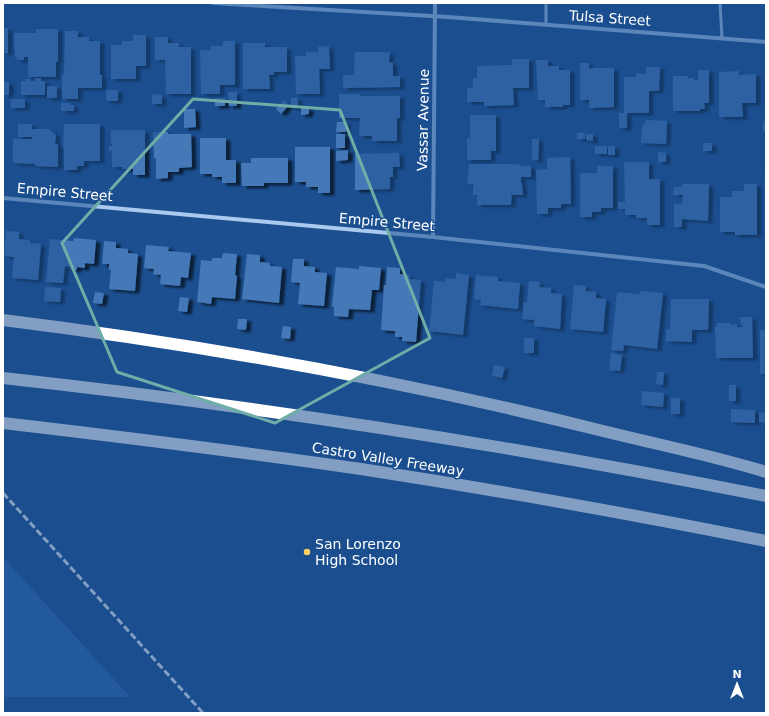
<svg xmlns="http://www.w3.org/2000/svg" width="769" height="716" font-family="'DejaVu Sans',sans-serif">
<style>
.green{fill:#2e69ad}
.building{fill:#4478b7;filter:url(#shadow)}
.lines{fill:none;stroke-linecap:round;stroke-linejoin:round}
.lane{stroke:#a9c9ee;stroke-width:3}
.street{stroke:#a9c9ee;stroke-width:4}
.highway{stroke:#fff;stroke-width:12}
.rail{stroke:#fff;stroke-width:3;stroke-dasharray:7 3;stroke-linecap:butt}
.marked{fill:none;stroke:#6fada8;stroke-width:3;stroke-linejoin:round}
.poi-dot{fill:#ffd166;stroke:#1b4f8f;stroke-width:1.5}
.labels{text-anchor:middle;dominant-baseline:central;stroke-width:3;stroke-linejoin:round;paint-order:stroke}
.street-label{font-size:14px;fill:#fff;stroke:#1b4f8f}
.poi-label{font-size:14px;fill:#fff;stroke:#1b4f8f;text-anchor:start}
</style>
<defs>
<filter id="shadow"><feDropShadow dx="4.5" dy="2.5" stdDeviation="1" flood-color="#0009"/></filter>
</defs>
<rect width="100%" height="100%" fill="#1b4f8f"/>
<path class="green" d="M3 557 130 697H3Z"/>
<g class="building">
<rect x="3" y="28" width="5" height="25"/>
<path d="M36 29H58V62H56V77H28V57H24V60H17V57H15L14 33H36Z"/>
<path d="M65 31H78V37H89V41H100V75H102V88H78V99H62V75H64Z"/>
<path d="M133 35H146V66H136V79H111V45H122V41H133Z"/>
<path d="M155 37H168V43H179V47H191V94H166L165 60H155Z"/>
<path d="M223 41H235V85H220V94H201L200 50H211V46H223Z"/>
<path d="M243 43H265V47H287V72H274V75H269L270 89H243Z"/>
<path d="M329 46 330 69H319L320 94H296L295 56H306V52H318V47Z"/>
<path d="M355 52H390L389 62 393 63V76H400V87L343 88V75H354Z"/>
<path d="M512 59H529V88H513L514 105 484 106V102H467V88H473V78H477V66L512 65Z"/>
<path d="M536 60H548V66H559V70H570V105H563V107H545V100H538Z"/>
<path d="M580 63H589V68H614V107L589 108V100H580Z"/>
<path d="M646 67H660L659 91H649V113H627V128H619V113H624V77H636V73L646 74Z"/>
<path d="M698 70H709V103H704L705 109H700V111H673V76H688V78H694V80H698Z"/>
<path d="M739 71V75L756 74V103H742L743 117H719V72Z"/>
<path d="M35 78H41V81H45V95H21V81H25V79H30V81H35Z"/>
<rect x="3" y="82" width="6" height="13"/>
<rect x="47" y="86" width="10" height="12"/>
<rect x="106" y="90" width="12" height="11"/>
<path d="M228 92H237V106H229Z"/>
<path d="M152 94 162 95V104H152Z"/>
<path d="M339 94H360V96H400V118H397V141H372V136H359L360 118H339Z"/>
<rect x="215" y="98" width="10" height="8"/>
<rect x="291" y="98" width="7" height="9"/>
<rect x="11" y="99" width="14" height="9"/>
<path d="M284 100 289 105 281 114 276 109Z"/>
<path d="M61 103H70V105H74V111H61Z"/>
<path d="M301 108H309V114L301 115Z"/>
<path d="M184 109H195L196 127 184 128Z"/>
<path d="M470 115H496V151H491V160H467V138H470Z"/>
<path d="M646 120 667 121 666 144 641 143 642 127Z"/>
<rect x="763" y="121" width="3" height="11"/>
<path d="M337 122H347L346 132H336Z"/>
<path d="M18 124H32V129H49L56 135 55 144H58V167L35 166V164L13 163V139H32V137H18Z"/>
<path d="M64 124H100V161H84V166H77V170H64V148H63Z"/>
<path d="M111 130H145V175H133V169H122V167H112V151H109V146H112V143H111Z"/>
<path d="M153 132H168V134H191L192 167 179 168V172H168V178L156 179V158H154Z"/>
<rect x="577" y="133" width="8" height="6"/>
<rect x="336" y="134" width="9" height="14"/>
<path d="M586 134H593V141L586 140Z"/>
<path d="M200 138H226V160H236V183H222V177H212V174H200Z"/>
<path d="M532 139H539L538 160H532Z"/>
<rect x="703" y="143" width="9" height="8"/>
<rect x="595" y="146" width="12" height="8"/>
<rect x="608" y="146" width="7" height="9"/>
<path d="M295 147H330V193H318V187H306V182H295Z"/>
<path d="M348 150V160L336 161V151Z"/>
<path d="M658 152 666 153V162H658Z"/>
<path d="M399 153 400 167H393V177H390V189L355 190V154Z"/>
<path d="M570 157 571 204H561V208H548V214H537L536 170 547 169V158Z"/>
<path d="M251 158H288V183H264V186H242L241 163H251Z"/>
<path d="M624 162H649V179H660V225H647V218H636V215H625V209H618V202H625Z"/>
<path d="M469 164H512L521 165V166H531V177H521V183H522L523 195H512V188L511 205H477V195H473V184H467Z"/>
<path d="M597 166H613V208H601V212H592V217H580V173H597Z"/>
<path d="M765 167H766V187H764Z"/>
<path d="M682 184H709L708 221 682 219V227H674V204H682L683 195H673L674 187H682Z"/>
<path d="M744 184H757V235H735V232H720V197H732V191H744Z"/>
<path d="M6 231 19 232V239L30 240V243L41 244 38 280 12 278 14 257 4 256Z"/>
<path d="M74 238 96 240 94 264 85 263V268L77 267V270L70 269V267L65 266 63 283 46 282 50 239 73 241Z"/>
<path d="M104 241 116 242V248L128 249V253L138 254 135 291 109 289 111 270H109V264H102Z"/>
<path d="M146 245 169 247 168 251 191 253 188 278 181 277 180 286 160 284 161 275 153 274 154 269 144 268Z"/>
<path d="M223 253 237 254 235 275 237 276 235 299 212 297 211 304 197 302 201 260 212 261V258H222Z"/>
<path d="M247 254 260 255V262L270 263V266L282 267 279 303 242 299Z"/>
<path d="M293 259H304V266L315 267V272L327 273 324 306 298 304 300 283 291 282Z"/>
<path d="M359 266 381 268 379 290H372L370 310 349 309 348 317 334 316V307H332L336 267 359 269Z"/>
<path d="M387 267 400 268V274L410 275V279L421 280 416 342 402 341V337H395V331L381 330 384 285H386Z"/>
<path d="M456 273 469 275 463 335 429 331 434 281 445 282V278L456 279Z"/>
<path d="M476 275 498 277V281L520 283 518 309 480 305 481 300 474 299Z"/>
<path d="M529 281 540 282 539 287 551 288V293L562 294 560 329 534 326V320L522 319 524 302H527Z"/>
<path d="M574 285 586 286V291L596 292V298L606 299 603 332 570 329Z"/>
<path d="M45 287 61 288 60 302 44 301Z"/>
<path d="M640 291 663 293 657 349 624 345 623 351 611 350 617 292 640 294Z"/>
<path d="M95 292 104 293 102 304 93 303Z"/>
<path d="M180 297 189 298 187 312 178 311Z"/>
<path d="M671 299H709L708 330H692V342L666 341V329H670Z"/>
<path d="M740 317H752L753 358H716L715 327H717V323H730V325L737 324V327H743V325H741Z"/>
<path d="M238 319H247L246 330 237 329Z"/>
<path d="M283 326 291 327 290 339 281 338Z"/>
<rect x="760" y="330" width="6" height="44"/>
<rect x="524" y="338" width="10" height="15"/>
<path d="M611 353 622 355 620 371 609 370Z"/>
<path d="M494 365 505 367 502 378 492 376Z"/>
<path d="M657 372H664L663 385 656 384Z"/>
<rect x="729" y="385" width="7" height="16"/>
<path d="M642 391 664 393 663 407 641 405Z"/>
<rect x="671" y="398" width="9" height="16"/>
<path d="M731 409 755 410V423L731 422Z"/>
<path d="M759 412 766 413V423L759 422Z"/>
</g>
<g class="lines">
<g class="lane">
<path d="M546 3V25"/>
<path d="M720 3 722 38"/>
</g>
<g class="street">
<path d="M213 3 448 17 766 42"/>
<path d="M3 198 433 237 704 266 766 287"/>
<path d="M433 237 435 3"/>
</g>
<g class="highway">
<path d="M3 320C204 345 403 381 599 430 655 444 711 455 766 472"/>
<path d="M3 378C259 406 513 446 766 496"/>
<path d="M3 423C123 437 242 452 361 469 497 490 631 514 766 541"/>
</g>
<path class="rail" d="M3 493 203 713"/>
</g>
<path d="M0 0H769V716H0ZM193 99 340 110 430 338 275 423 117 372 62 243Z" fill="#1b4f8f" fill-opacity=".55" fill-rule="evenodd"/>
<path class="marked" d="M193 99 340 110 430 338 275 423 117 372 62 243Z"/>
<circle class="poi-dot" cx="307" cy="552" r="4"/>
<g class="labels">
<g class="street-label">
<text transform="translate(610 18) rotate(4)">Tulsa Street</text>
<text transform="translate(423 120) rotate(-89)">Vassar Avenue</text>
<text transform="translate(65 192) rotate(5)">Empire Street</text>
<text transform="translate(387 222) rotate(5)">Empire Street</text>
<text transform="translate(388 459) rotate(9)">Castro Valley Freeway</text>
</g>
<g class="poi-label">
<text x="315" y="544">San Lorenzo<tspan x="315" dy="16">High School</tspan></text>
</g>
</g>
<rect width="769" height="716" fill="none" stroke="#ffffff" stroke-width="8"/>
<g transform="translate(737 684)" stroke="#1b4f8f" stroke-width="3" paint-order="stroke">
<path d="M0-3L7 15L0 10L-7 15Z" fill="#ffffff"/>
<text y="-6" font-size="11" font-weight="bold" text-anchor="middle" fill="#ffffff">N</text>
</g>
</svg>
